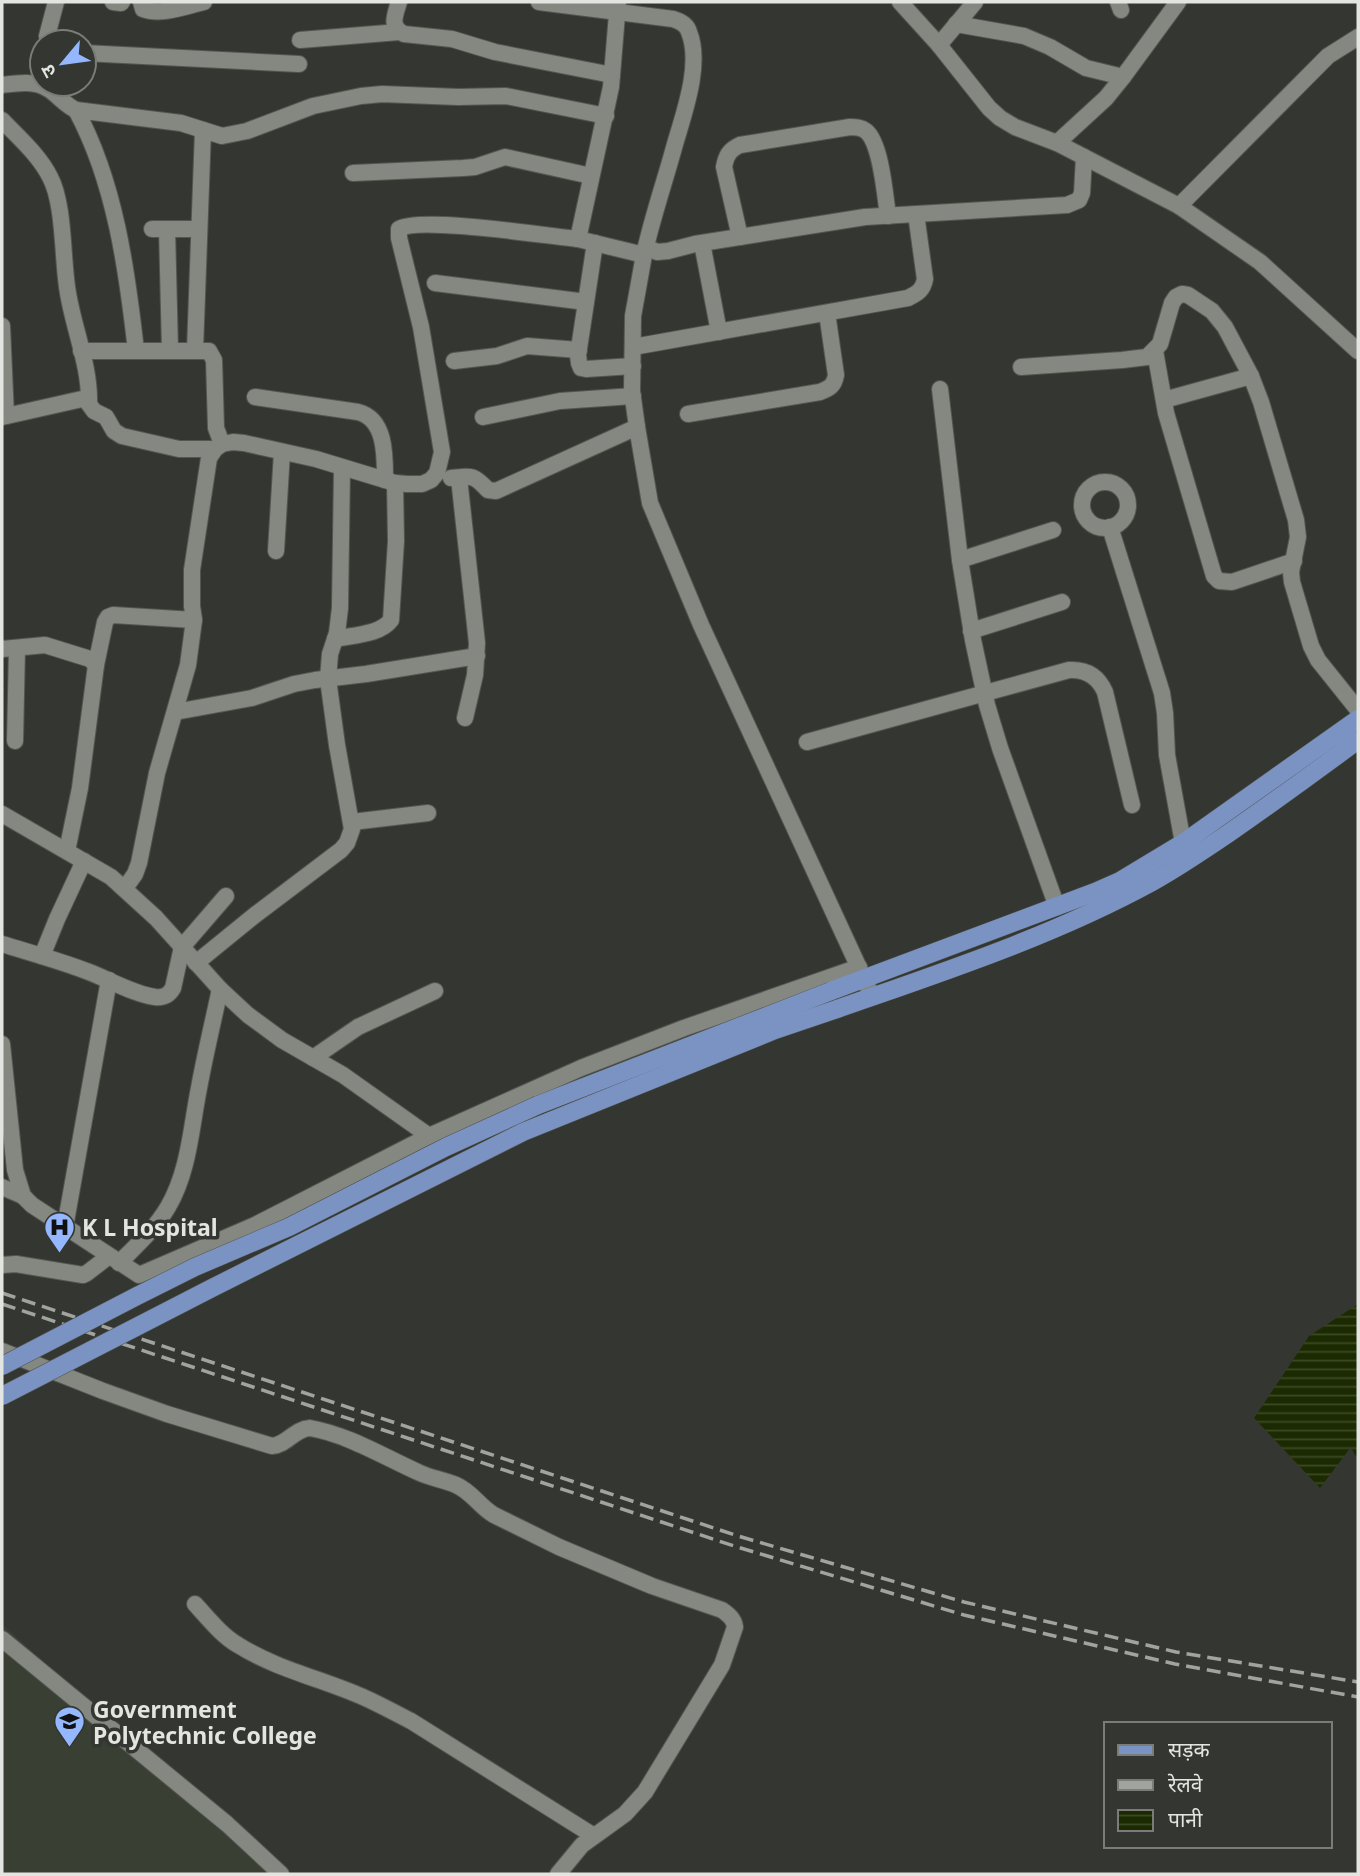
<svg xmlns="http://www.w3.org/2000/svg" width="1360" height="1876" font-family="'Noto Sans','Noto Sans Devanagari',sans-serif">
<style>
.built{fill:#393f33}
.water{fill:url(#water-rules)}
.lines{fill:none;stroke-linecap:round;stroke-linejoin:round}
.minor-casing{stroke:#545651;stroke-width:18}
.major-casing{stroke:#545651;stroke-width:19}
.minor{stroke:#848880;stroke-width:16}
.major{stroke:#7a93c3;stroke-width:18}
.rail{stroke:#a0a39e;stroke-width:3.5;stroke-dasharray:14 7;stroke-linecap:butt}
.major-bridge-casing{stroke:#545651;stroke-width:19;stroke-linecap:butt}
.major-bridge{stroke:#7a93c3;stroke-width:18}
.labels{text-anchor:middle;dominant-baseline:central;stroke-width:7;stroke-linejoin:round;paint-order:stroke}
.poi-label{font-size:23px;font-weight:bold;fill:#e3e5e1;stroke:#343731;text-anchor:start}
</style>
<defs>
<pattern id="water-rules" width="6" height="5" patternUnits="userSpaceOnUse" patternTransform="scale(1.75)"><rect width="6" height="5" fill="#1b2a00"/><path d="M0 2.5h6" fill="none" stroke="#3c4925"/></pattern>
</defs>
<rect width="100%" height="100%" fill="#343731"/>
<path class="built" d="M2 1624 276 1874H2Z"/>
<path class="water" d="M1358 1304V1461L1351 1447 1320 1488 1254 1418 1309 1336Z"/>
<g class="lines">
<defs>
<g id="minor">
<path d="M113 2 121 3 122 2"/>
<path d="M141 2 143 9C161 16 186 6 204 2"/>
<path d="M399 2C395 15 389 27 404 34L452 39 495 52 612 75"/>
<path d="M539 2 673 19C680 21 687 25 689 32 702 64 684 113 675 144 665 181 652 218 644 255"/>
<path d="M618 2 611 87 578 239 644 255 633 316 632 391 637 427 650 503 701 625 872 996"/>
<path d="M900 2 939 45 989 108 1000 118 1015 127 1057 143 1179 206 1260 262 1358 351"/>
<path d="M1118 2 1121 10"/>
<path d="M956 24 1024 36 1050 47 1086 68 1123 77 1106 98 1057 143"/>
<path d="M300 40 399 32"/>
<path d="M49 42 47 36 56 2"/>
<path d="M939 45 975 2"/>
<path d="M84 53 299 64"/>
<path d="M1123 77 1178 2"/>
<path d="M2 85C17 83 35 80 48 89 58 95 65 105 76 110L181 123 222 136 247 131 313 106 361 96 382 94 458 97 506 96 606 116"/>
<path d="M76 110C115 182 127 270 136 351"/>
<path d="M2 120C19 138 39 155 50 177 65 205 62 261 68 293 74 330 90 366 89 403"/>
<path d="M353 173 463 168 475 167 505 157 591 176"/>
<path d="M1179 206 1328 56 1358 37"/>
<path d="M152 229H199"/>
<path d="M167 229 170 350"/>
<path d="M740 237 724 167C726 156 729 150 740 145L850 127C856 127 861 127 866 131 881 143 885 195 888 216"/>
<path d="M595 243 578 355 579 363 581 368 586 369 633 366"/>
<path d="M702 243 719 332"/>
<path d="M646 247 657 252 668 251 695 244 865 217 1067 205 1079 200 1082 193 1084 157"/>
<path d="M435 283 586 302"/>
<path d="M2 326 6 416"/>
<path d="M633 347 908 298C918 293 923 290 925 279L916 214"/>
<path d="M195 350 203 130"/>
<path d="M81 351H209L214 360 216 428 222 444"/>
<path d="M1155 351 1166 413 1214 576 1219 581 1232 582 1294 561"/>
<path d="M454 361 497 356 527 346 579 350"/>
<path d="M1021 367 1122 360 1147 357 1160 344 1172 303 1176 297 1182 294 1188 295 1212 311 1225 327 1251 376 1261 402 1296 520 1298 537 1291 572 1292 582 1311 646 1318 660 1358 710"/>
<path d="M940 389 960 560 973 640 987 705 1000 748 1057 907"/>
<path d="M255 397 358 412C386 419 385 456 385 480"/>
<path d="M1164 400 1251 376"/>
<path d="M688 414 820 392C830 388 834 386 836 375L827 313"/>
<path d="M2 417 82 399 86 400 94 411 106 417 114 431 122 436 179 449H215"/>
<path d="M483 417 560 401 633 396"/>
<path d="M451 478C472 476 473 474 488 490L496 491 637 427"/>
<path d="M459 478 477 643 475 675 465 718"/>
<circle cx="1105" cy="505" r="23"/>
<path d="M1110 527 1162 693 1165 713 1167 755 1183 843"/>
<path d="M276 551 282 452"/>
<path d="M960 560 1053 530"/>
<path d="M971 631 1062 602"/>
<path d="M335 639C352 635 380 635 391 620L396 541 395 483"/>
<path d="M2 649 45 645 90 659 96 665 80 788 67 851"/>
<path d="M96 665 105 622 108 617 113 615 194 620"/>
<path d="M175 712 252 698 294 684 315 680 366 674 477 656"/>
<path d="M15 741 17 648"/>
<path d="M807 742 1069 670C1086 669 1098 676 1105 692L1132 805"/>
<path d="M2 814 111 877 156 918 220 989 248 1015 282 1040 343 1075 429 1136 581 1068 684 1028 859 967"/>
<path d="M352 822 428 813"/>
<path d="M125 888 135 874 139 863 157 773 188 665 194 620 192 606V570L209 458 215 449 222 444 233 442 244 443 316 459 395 483 407 484H422L431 480 437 473 442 452 421 327 399 238V229C419 216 548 236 578 239"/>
<path d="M2 944C31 953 61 961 89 972 110 980 133 994 155 997 164 998 169 995 173 988L182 947 226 896"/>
<path d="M42 956 57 919 84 861"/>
<path d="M196 963 255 915 341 850 347 843 352 829 337 745 328 679 330 654 337 633 340 608 342 468"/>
<path d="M2 1044 15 1170 23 1196 32 1205 139 1275 255 1225 429 1136"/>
<path d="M313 1058 358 1027 435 991"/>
<path d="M2 1187 23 1196"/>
<path d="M65 1227 109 980"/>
<path d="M119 1263C137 1245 155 1229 168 1207 189 1171 191 1128 199 1088 205 1055 213 1022 220 989"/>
<path d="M2 1265 16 1264 83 1275 87 1273 109 1256"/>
<path d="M2 1351 103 1391 167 1414 272 1446C287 1445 294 1429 310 1428 349 1435 384 1457 420 1473 431 1478 444 1480 456 1485 471 1491 480 1507 494 1515L559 1547 652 1586 722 1610C729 1615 734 1619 735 1627L722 1665 645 1792 625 1814 582 1845 558 1874"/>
<path d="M195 1604C208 1618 221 1635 238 1645 276 1669 322 1679 363 1697 379 1704 395 1713 411 1721L594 1836"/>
<path d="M2 1639 227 1824 281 1874"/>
</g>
<g id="major">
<path d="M831 991 1095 892 1120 881 1183 843 1358 719"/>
<path d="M837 1009C943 972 1053 936 1152 882 1179 867 1204 850 1229 833 1272 803 1315 772 1358 740"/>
</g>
</defs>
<use href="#minor" class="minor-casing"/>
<use href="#major" class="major-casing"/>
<use href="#minor" class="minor"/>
<use href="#major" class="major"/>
<g class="rail">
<path d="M2 1293 738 1536 964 1602 1176 1652 1358 1682"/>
<path d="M2 1304 734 1546 964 1615 1175 1664 1358 1697"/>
</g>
<defs>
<g id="major-bridge">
<path d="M2 1366 137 1296 195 1267 289 1227 446 1147 538 1105 831 991"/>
<path d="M2 1396 212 1288 523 1132 775 1030 837 1009"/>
</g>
</defs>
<use href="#major-bridge" class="major-bridge-casing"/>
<use href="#major-bridge" class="major-bridge"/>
</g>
<defs>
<symbol id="hospital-pin" viewBox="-11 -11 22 30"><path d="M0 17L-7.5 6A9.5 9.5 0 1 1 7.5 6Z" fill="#94b7fd" stroke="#343731"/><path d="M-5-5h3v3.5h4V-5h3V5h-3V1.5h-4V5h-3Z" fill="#111"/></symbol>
<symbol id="university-pin" viewBox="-11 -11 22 30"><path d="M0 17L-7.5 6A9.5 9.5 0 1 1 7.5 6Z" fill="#94b7fd" stroke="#343731"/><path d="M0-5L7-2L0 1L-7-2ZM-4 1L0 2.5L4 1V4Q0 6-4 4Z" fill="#111"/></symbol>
</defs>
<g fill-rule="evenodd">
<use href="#hospital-pin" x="42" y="1210" width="35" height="47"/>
<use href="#university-pin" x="52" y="1704" width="35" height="47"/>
</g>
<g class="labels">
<g class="poi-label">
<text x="82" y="1227">K L Hospital</text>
<text x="93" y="1709">Government<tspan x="93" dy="26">Polytechnic College</tspan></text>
</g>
</g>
<rect width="1360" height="1876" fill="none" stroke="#e3e5e1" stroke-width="7"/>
<rect x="1104" y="1722" width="228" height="126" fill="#343731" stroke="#7a7d77" stroke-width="2"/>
<rect x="1118" y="1745" width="35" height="10" fill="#7a93c3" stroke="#7a7d77" stroke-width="2"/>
<text x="1168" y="1757" font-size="21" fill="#e3e5e1">सड़क</text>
<rect x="1118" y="1780" width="35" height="10" fill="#a0a39e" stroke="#7a7d77" stroke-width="2"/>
<text x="1168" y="1792" font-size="21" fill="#e3e5e1">रेलवे</text>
<rect x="1118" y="1810" width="35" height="21" fill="url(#water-rules)" stroke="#7a7d77" stroke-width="2"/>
<text x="1168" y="1827" font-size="21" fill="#e3e5e1">पानी</text>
<g transform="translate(63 63) rotate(241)"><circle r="33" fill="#343731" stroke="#7a7d77" stroke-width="2"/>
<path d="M0-5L12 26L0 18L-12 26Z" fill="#94b7fd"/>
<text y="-10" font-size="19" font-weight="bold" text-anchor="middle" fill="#e3e5e1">उ</text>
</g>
</svg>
